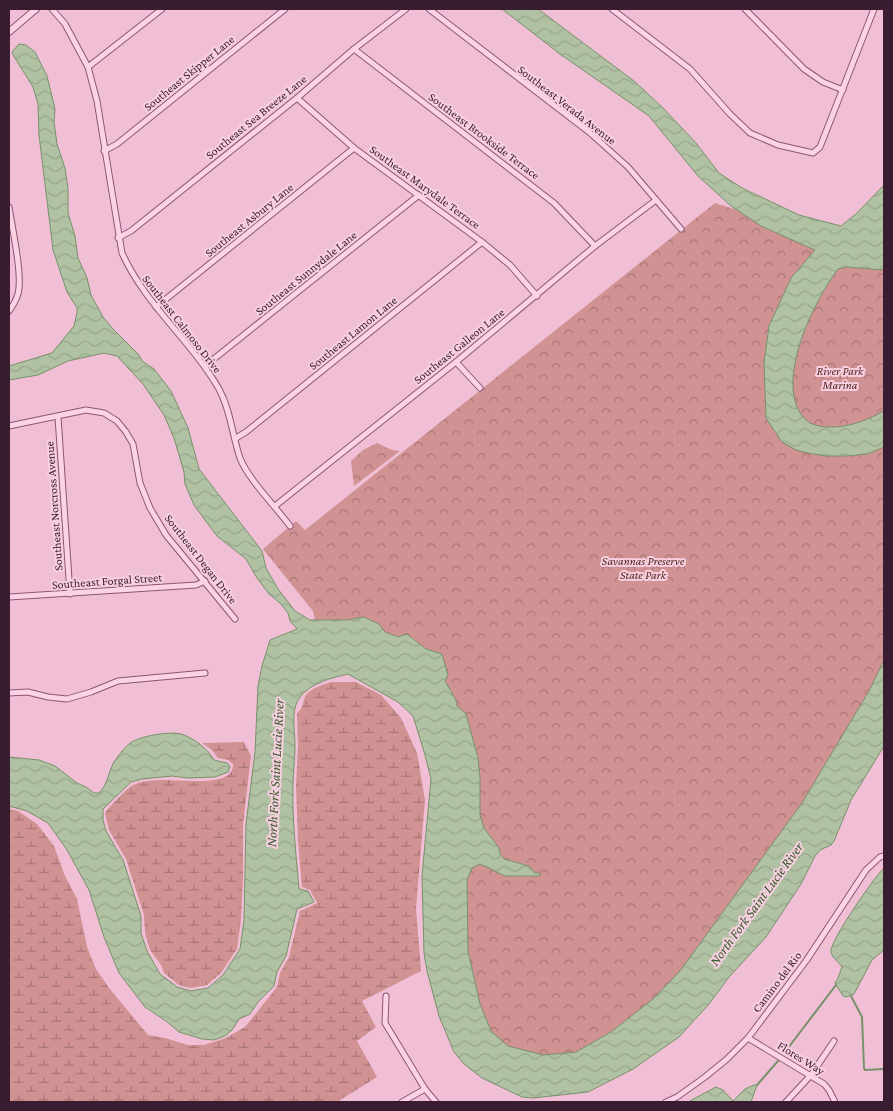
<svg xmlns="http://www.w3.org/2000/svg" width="893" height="1111" font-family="'Crimson Pro',serif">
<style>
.forest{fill:url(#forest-crowns)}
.wetland{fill:url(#wetland-marsh)}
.water{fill:url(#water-waves);stroke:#789169}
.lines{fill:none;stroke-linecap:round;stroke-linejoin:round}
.stream{stroke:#789169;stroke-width:2}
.minor-casing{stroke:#8b5676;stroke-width:7}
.tertiary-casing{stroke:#8b5676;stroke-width:8}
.minor{stroke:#fbd3e4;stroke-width:5}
.tertiary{stroke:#fbd3e4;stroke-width:6}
.labels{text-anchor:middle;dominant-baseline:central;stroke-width:4;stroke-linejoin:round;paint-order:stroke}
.street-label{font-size:12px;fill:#391c2f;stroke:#f8cfe0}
.park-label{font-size:12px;font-style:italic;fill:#572721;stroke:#f8cfe0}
.water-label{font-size:14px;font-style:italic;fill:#335a2a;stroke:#f8cfe0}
</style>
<defs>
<pattern id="forest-crowns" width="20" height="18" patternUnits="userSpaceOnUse" patternTransform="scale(1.25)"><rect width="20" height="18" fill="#d09293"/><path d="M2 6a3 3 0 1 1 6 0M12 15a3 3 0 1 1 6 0" fill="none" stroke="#aa7678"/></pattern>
<pattern id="wetland-marsh" width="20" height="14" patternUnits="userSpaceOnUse" patternTransform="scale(1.25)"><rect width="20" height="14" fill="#d09293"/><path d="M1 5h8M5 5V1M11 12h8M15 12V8" fill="none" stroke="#aa7678"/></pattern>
<pattern id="water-waves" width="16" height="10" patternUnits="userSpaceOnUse" patternTransform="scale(1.25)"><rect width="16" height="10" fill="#b0c2a3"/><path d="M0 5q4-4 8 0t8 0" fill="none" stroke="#98a68d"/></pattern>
</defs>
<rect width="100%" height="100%" fill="#f1bfd5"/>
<g class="forest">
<path d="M715 203 854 247 884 216V701L666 1027 543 1072 473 1032 434 689 319 638 313 611 263 549 296 521 305 530Z"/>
<path d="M377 443 392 450 400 451 354 486 351 461 363 450Z"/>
</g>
<g class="wetland">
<path d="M331 682H356L381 695 401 718 417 753 425 800 416 909 421 971 362 1001 376 1027 357 1041 377 1077 337 1102H9V809L18 811 37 824 54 846 65 876 77 899 87 947 96 969 109 988 148 1035 165 1038 188 1045H204L226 1038 245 1027 277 987 280 973 289 957 300 911 317 903 310 890 302 887 298 841 296 785 298 747 297 713C304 708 302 702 306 695 311 688 323 685 331 682Z"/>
<path d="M244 742 251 756 243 824V877L241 920 237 949 221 973 207 985 191 988 179 985 164 973 161 965 150 950 145 933 144 915 126 859 109 830 105 813C109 807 126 789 133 785 141 781 154 780 163 780 178 779 235 789 233 764L228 760 218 758 212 750 202 743Z"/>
</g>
<g class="water">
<path d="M502 9H538L634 81 664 109 696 143 719 173 742 188 799 215 841 226 857 213 884 185V270L847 267 838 269C815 300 781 368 797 407 803 421 812 426 826 427 848 428 865 421 884 411V447L867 454 848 456H826L808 453 796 450 782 442 766 418 764 363 769 326 791 278 815 250 761 226 731 206 698 176 649 116 560 54Z"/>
<path d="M19 44 26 45 35 52 47 76 55 109 54 122 57 144 65 168 68 189V213L75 236 78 258 87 278 91 295 103 317 113 329 139 355 142 361 154 369 171 391 188 428 199 469 262 551 266 568 278 589 295 611 310 620H347L364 617 379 624 385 632 398 637 407 634 426 649 442 654 448 675 445 681 456 700 457 706 466 714 478 758 480 778V815L484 828 499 848 500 854 504 859 529 866 535 873H539L540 876H505L480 864 472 868 467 880 468 951 480 1004 491 1031 508 1046 543 1055 576 1052 611 1032 653 999 680 971 802 803 869 691 884 660V746L851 800 834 841 831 845 820 850 815 856 801 884 766 937 729 977 709 1004 679 1037 633 1069 588 1092 533 1098 522 1097 482 1078 464 1064 454 1052 439 1016 427 971 424 953 422 876 431 779 425 755 413 716 398 702 348 674C331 678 311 683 300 697 290 711 295 730 295 746 295 759 293 772 293 785 292 819 296 854 299 889L308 891 314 902 297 909 286 956 277 972 274 986 258 1002 250 1014 239 1019 232 1030 225 1036 214 1040 202 1039 179 1032 166 1021 145 1007 119 973 104 937 89 890 67 850 48 823 27 811 9 806V757L39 760 55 766 77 783 86 787 94 793H99C108 784 108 773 114 762 118 756 124 748 129 744 138 736 170 731 181 734 194 738 208 749 214 760L227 763 230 766 228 772 215 777 188 778 172 776 142 779 131 782 103 809V820L106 831 123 860 141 916V933L147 951 160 974 177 987 191 991 208 988 223 975 240 949 244 920 246 824 255 752 258 686 262 666 270 640 297 629 290 621 288 613 280 603 269 594 257 578 246 559 217 536 194 505 185 484 184 472 174 438 164 415 143 384 117 356 104 353 68 361 38 375 9 380V366L52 353 74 326 77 313V308L67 292 53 250 39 135 38 104 33 87 13 55 12 52Z"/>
<path d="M884 868V950L872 960 854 994 846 997 843 996 835 983 838 978 842 967C839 962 832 958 831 952 829 942 875 876 884 868Z"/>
<path d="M754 1085H757L751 1102H688L716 1087 723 1090 733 1101 745 1089Z"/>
</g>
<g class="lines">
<g class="stream">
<path d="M851 996 862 1017 864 1068 865 1070 884 1069"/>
<path d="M785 1052 836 985"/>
<path d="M757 1085 778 1061"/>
</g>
<defs>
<g id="minor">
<path d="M52 9 65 24 88 67 97 101 122 253C146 306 191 340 219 389 231 411 232 435 240 458 248 479 276 507 290 526"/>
<path d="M429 9 589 132 628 167 681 229"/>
<path d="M612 9 690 69 730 114 750 133 778 145 813 153 820 147 874 9"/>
<path d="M745 9 804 69 823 82 843 90"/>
<path d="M354 49 554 203 595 246"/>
<path d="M88 67 162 9"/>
<path d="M297 98 354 148 482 242 510 265 537 296"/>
<path d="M104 151 117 144 285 9"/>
<path d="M9 207C12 227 23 276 18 294 16 300 13 306 9 311"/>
<path d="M118 238 131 231 297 98 354 49 406 9"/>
<path d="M156 307 354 148"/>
<path d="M456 362 480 388"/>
<path d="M205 366 419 195"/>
<path d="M58 417 70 594"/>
<path d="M9 426 86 410 104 413 117 421 126 432 133 444 140 483 150 508 166 535 235 619"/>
<path d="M236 438 246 432 482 242"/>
<path d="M275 506 456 362 595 246 656 200"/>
<path d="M9 597 196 585 205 581"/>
<path d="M9 693 28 692 48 697 67 699 91 692 118 681 205 673"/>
<path d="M386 996 385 1023 425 1089 436 1102"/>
<path d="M748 1038 824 1084 829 1090 835 1102"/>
<path d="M402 1102 425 1089"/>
<path d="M666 1102 677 1097 705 1077 727 1059 748 1038 806 961 866 870 880 857 884 856"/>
<path d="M786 1102 811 1075 834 1041"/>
</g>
<path id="tertiary" d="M9 32 36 9"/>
</defs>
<use href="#minor" class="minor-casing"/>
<use href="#tertiary" class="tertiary-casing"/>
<use href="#minor" class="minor"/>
<use href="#tertiary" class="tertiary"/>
</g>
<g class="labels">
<g class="street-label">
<text transform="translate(189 73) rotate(-39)">Southeast Skipper Lane</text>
<text transform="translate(567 105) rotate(38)">Southeast Verada Avenue</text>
<text transform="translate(256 117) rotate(-39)">Southeast Sea Breeze Lane</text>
<text transform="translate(484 136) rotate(37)">Southeast Brookside Terrace</text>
<text transform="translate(425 187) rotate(36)">Southeast Marydale Terrace</text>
<text transform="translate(249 220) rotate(-39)">Southeast Asbury Lane</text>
<text transform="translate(306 273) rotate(-39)">Southeast Sunnydale Lane</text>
<text transform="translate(182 324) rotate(52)">Southeast Calmoso Drive</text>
<text transform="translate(353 333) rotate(-39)">Southeast Lamon Lane</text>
<text transform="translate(459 346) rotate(-39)">Southeast Galleon Lane</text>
<text transform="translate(54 506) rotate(-94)">Southeast Norcross Avenue</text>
<text transform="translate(201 559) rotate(52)">Southeast Degan Drive</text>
<text transform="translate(107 581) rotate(-4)">Southeast Forgal Street</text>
<text transform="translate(777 982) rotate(-53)">Camino del Rio</text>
<text transform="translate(801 1058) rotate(32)">Flores Way</text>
</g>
<g class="park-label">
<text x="840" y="371">River Park<tspan x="840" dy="14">Marina</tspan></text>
<text x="643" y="561">Savannas Preserve<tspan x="643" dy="14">State Park</tspan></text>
</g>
<g class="water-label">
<text transform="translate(275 773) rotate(-87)">North Fork Saint Lucie River</text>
<text transform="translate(756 904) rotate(-54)">North Fork Saint Lucie River</text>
</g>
</g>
<rect width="893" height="1111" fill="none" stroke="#391c2f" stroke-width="20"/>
</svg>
